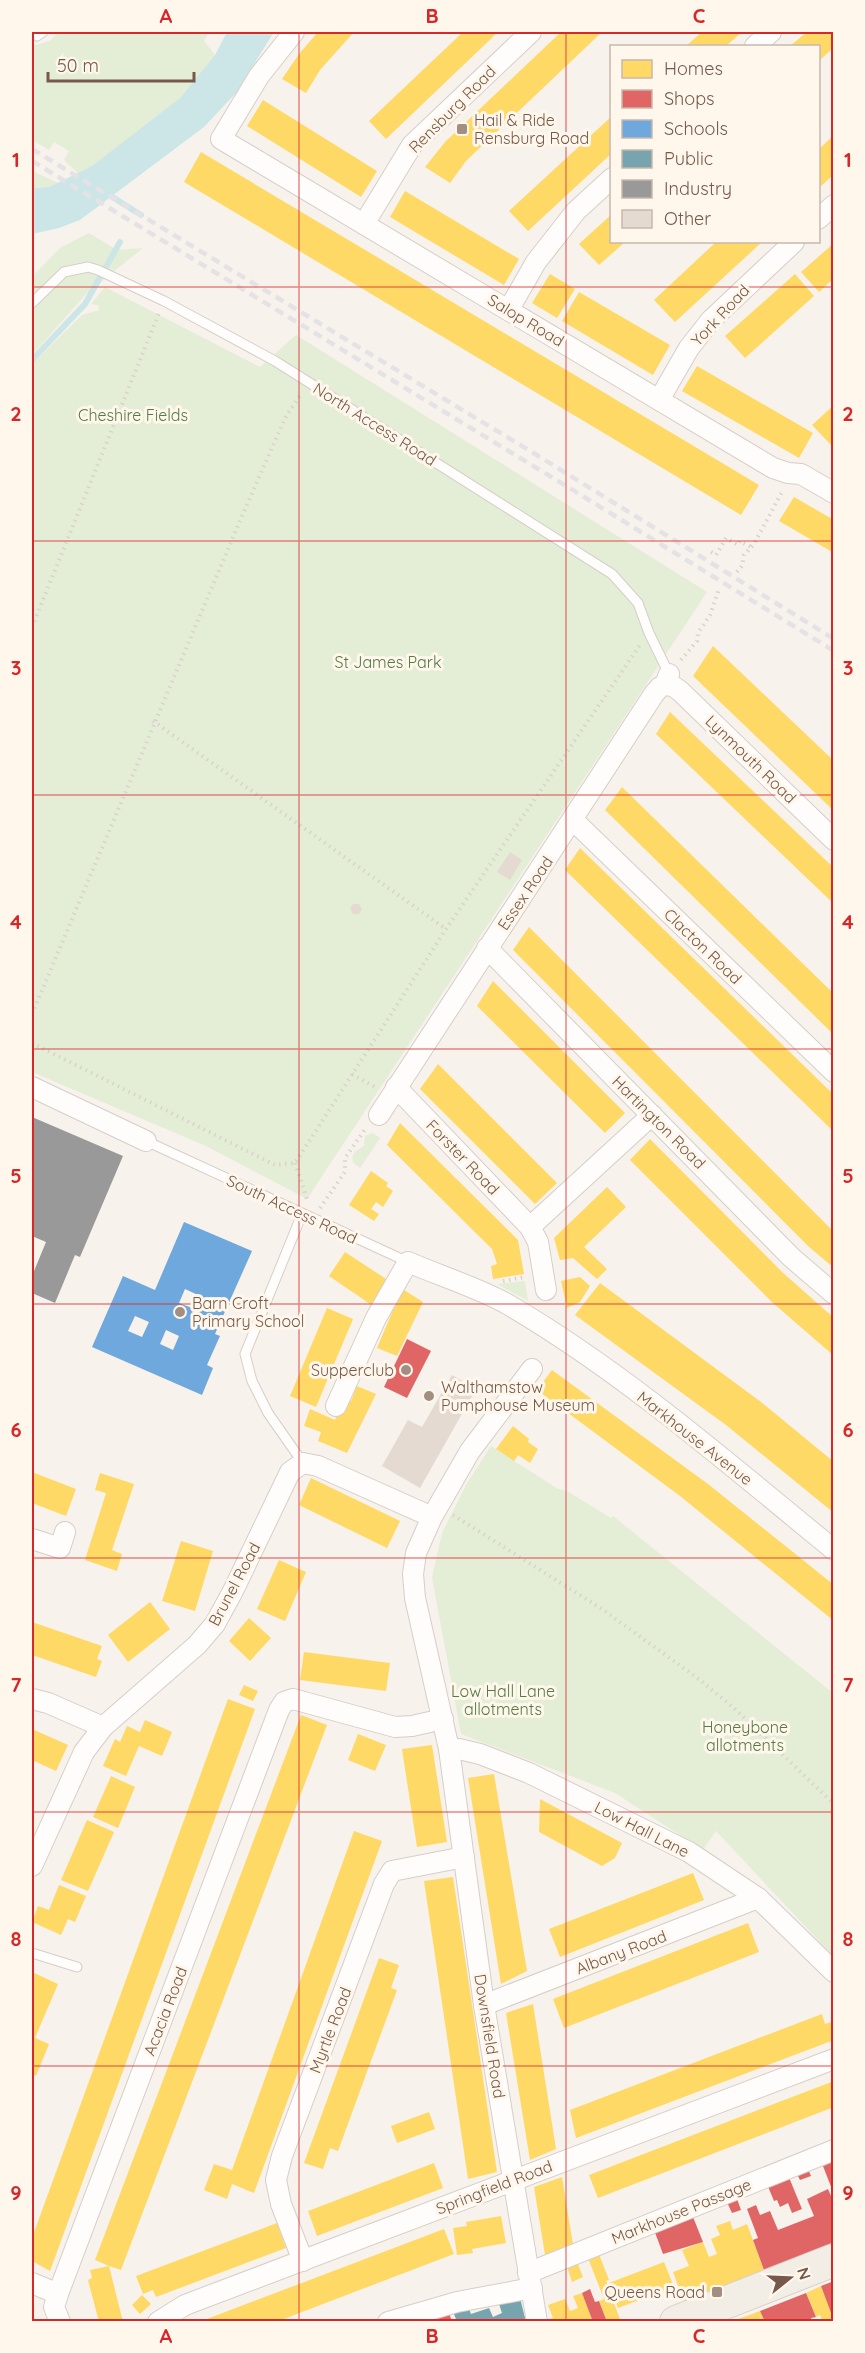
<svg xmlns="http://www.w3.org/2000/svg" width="865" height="2353" font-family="Quicksand,sans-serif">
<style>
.green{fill:#e4eed6}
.water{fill:#cce6e8}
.homes{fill:#ffd966}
.shops{fill:#e06666}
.schools{fill:#6fa8dc;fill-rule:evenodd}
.public{fill:#76a5af}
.industry{fill:#999}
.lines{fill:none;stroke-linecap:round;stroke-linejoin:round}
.stream{stroke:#cce6e8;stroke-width:6}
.building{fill:#e4dad2}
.service-casing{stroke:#d6cec8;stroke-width:11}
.minor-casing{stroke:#d6cec8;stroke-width:22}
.primary-casing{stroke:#d8cfc9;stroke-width:34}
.path{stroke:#dad2ce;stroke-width:4;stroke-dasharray:1.5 4.5;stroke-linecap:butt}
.service{stroke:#fefdfc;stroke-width:9}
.minor{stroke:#fefdfc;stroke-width:20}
.primary{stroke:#f2ede5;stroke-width:32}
.rail{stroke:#e5e2e5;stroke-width:4.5;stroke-dasharray:9 6;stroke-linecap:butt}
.grid{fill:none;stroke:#d62828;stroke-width:1.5;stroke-opacity:0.55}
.poi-dot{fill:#a38f82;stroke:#fff7ec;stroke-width:2}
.labels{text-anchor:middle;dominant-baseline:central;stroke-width:6;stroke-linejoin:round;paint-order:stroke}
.street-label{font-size:16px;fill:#76594a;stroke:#fff7ec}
.poi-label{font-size:16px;fill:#76594a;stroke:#fff7ec;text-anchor:start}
.park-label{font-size:16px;fill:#547c42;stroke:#fff7ec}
.neatline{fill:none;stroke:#d62828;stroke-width:2}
.grid-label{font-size:20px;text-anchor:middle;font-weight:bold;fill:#d62828}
</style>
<rect width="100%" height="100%" fill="#f7f2eb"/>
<g class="green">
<path d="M58 32H209L204 41 215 55 180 98 93 166 78 173 64 160 69 151 54 142 49 150 32 140V46L50 41Z"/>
<path d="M32 171 58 183 49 187 32 188Z"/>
<path d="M89 233 117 250 143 248 88 292 32 355V277L60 248Z"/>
<path d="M105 287 260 367 296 335 707 592 307 1199 206 1146 32 1072V364L82 315 99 310 98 305 91 304Z"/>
<path d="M373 1133 380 1138 360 1168 353 1162C351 1152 356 1151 364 1146L365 1136Z"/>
<path d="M525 1281 528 1301 497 1284Z"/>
<path d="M491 1446 558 1489 567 1491 611 1518 613 1516 833 1693V1956L716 1831 703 1850 615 1793 461 1734 432 1577 442 1533 466 1485Z"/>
</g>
<path class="water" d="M227 32H274L236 93 204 127 80 220 59 228 32 234V188L49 187 92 166 180 98 215 55Z"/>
<g class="homes">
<path d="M318 32H354L320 70 306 93 282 79 299 54Z"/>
<path d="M463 32H498L386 139 369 121Z"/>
<path d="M561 32H602L466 161 450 183 425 167 445 142Z"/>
<path d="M702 32H742L726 46H686Z"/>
<path d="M807 32H834V47L819 61V46H790Z"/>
<path d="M263 100 377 171 361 197 247 126Z"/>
<path d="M612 116V153L528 231 509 211Z"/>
<path d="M834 135V174L819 188V149Z"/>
<path d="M201 152 759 485 741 515 184 182Z"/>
<path d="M405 191 519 259 504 285 390 217Z"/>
<path d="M612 214V242H625L599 265 579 244Z"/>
<path d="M716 242H762L675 322 654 300Z"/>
<path d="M834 243V278L819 292 801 272Z"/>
<path d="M550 274 575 289 557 318 532 303Z"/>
<path d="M795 274 814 296 745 358 725 336Z"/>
<path d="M579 292 670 345 653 375 562 321Z"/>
<path d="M697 366 813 433 799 458 682 391Z"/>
<path d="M834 405V443L831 445 812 425Z"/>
<path d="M794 497 834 520V553L779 521Z"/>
<path d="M713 646 834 761V811L693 676Z"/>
<path d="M670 712 834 868V904L656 734Z"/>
<path d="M622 787 834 994V1035L605 810Z"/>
<path d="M580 848 834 1095V1132L565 870Z"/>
<path d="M529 927 834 1232V1268L808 1246 513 950Z"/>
<path d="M493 981 625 1113 605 1133 477 1006Z"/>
<path d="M438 1064 557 1183 535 1204 420 1089Z"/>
<path d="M400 1123 518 1240 524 1274 493 1279 491 1266 497 1264 492 1249 387 1145Z"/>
<path d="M650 1139 782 1272 834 1318V1356L773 1303 630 1160Z"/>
<path d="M371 1171 388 1183 386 1186 393 1191 383 1207 376 1202 374 1205 371 1209 379 1214 374 1221 349 1205Z"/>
<path d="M607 1187 626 1207 584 1247 607 1269 597 1279 573 1258 560 1260 554 1238Z"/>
<path d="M345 1252 389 1281 373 1306 329 1276Z"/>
<path d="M580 1277 590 1286 580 1302 567 1308 561 1281Z"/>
<path d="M600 1283 761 1402 834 1462V1513L726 1425 575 1315Z"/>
<path d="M404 1290 423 1302 397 1356 377 1348 396 1303Z"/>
<path d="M327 1308 353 1319 316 1407 290 1396Z"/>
<path d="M552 1370 708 1484 834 1585V1621L680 1496 537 1390Z"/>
<path d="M357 1386 376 1394 347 1453 318 1441 321 1432 304 1426 310 1409 335 1420 339 1410 348 1399 351 1401Z"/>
<path d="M513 1426 529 1439 528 1442 538 1449 530 1463 518 1455 514 1461 496 1449Z"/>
<path d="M32 1472 76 1489 66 1516 32 1503Z"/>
<path d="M100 1473 134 1484 112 1550 122 1554 117 1571 85 1560 106 1493 95 1490Z"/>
<path d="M311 1478 400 1521 387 1548 299 1505Z"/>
<path d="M181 1541 213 1551 195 1611 162 1601Z"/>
<path d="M279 1560 306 1572 285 1621 257 1609Z"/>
<path d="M150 1602 170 1629 128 1662 108 1635Z"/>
<path d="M249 1618 271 1638 250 1661 229 1641Z"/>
<path d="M32 1622 102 1646 97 1659 102 1661 96 1677 32 1655Z"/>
<path d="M304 1652 390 1663 386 1691 300 1680Z"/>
<path d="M244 1685 258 1691 253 1701 239 1695Z"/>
<path d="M228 1699 255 1709 50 2271 32 2261V2238Z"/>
<path d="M301 1715 327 1725 121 2270 109 2266 123 2322H99L88 2280 92 2278 90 2270 109 2266 95 2260Z"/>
<path d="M145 1720 172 1732 162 1756 139 1746 126 1776 103 1766 115 1739 120 1742 127 1726 140 1732Z"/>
<path d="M32 1729 68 1745 56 1771 32 1760Z"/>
<path d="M358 1734 386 1745 375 1771 348 1760Z"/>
<path d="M432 1745 447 1842 417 1847 402 1749Z"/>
<path d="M494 1774 527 1971 501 1984 468 1778Z"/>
<path d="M111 1776 135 1787 118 1828 93 1817Z"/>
<path d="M540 1799 622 1843 615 1858 602 1866 539 1832Z"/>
<path d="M87 1820 114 1832 88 1891 61 1880Z"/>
<path d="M354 1831 382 1841 254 2193 232 2184 227 2199 204 2190 214 2164 232 2170Z"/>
<path d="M693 1873 704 1900 560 1957 549 1929Z"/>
<path d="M453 1877 497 2172 468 2179 424 1881Z"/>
<path d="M59 1885 86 1896 75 1922 68 1919 61 1935 32 1922 38 1906 49 1910Z"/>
<path d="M748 1923 759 1952 564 2028 553 1999Z"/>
<path d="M379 1958 399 1965 391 1988 397 1990 338 2151 330 2148 323 2169 304 2163Z"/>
<path d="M32 1972 58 1984 35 2038 49 2044 36 2076 32 2074Z"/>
<path d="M533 2004 556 2149 530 2160 506 2013Z"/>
<path d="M822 2014 825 2024 834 2021V2040L576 2138 570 2110Z"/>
<path d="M834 2081V2107L598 2198 589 2175Z"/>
<path d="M429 2112 435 2129 397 2143 391 2126Z"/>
<path d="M434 2163 443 2188 317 2236 308 2211Z"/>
<path d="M562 2177 574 2251 546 2261 534 2187Z"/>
<path d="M501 2216 506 2243 472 2249 473 2253 457 2255 453 2228 467 2226 466 2222Z"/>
<path d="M730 2221 733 2230 747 2224 764 2270 684 2302 673 2272 689 2266 682 2250 703 2242 709 2257 717 2254 711 2239 720 2235 716 2226Z"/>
<path d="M277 2223 286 2248 156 2297 153 2290 143 2294 136 2276Z"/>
<path d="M444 2229 454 2254 404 2273 276 2322H199Z"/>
<path d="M597 2249 609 2280 606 2281 621 2322H607L599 2301 604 2299 586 2253Z"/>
<path d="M576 2259 583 2277 572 2282 566 2263Z"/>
<path d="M664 2262 674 2287 618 2308 609 2283Z"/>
<path d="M821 2286 834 2318V2322H823L820 2315 816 2317 806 2293Z"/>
<path d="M582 2293 593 2322H549V2319L553 2318 548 2305 565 2299 570 2311 578 2308 573 2296Z"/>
<path d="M142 2295 151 2304 140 2314 132 2305Z"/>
<path d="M760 2311 765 2322H733V2321Z"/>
</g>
<g class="shops">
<path d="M407 1339 431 1351 407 1398 384 1387Z"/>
<path d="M834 2161V2192H833L823 2166Z"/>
<path d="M808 2169 811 2176 800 2180 797 2174Z"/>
<path d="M788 2175 802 2209 792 2213 788 2203 780 2207 777 2200 774 2201 767 2184Z"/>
<path d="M828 2189 834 2203V2243L764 2270 753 2240 758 2238 747 2209 756 2205 760 2215 770 2211 778 2230 814 2216 807 2199Z"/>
<path d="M736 2196 741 2210 732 2213 726 2200Z"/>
<path d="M691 2212 703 2242 663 2254 653 2227Z"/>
<path d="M834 2281V2318H833L821 2286Z"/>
<path d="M590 2289 595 2302 599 2301 607 2322H593L582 2293Z"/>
<path d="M806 2293 816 2317 811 2318 812 2322H765L760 2311Z"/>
<path d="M448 2309 452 2322H414Z"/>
</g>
<path class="schools" d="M184 1222 252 1251 215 1334 220 1336 207 1365 213 1368 202 1395 92 1347 123 1276 155 1290ZM185 1289 198 1295 192 1308 179 1303ZM135 1316 149 1322 142 1337 128 1331ZM166 1330 179 1336 173 1350 160 1344Z"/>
<path class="public" d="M520 2298 526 2322H457L454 2314 469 2309 471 2314 489 2308 493 2317 502 2313 498 2301Z"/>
<path class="industry" d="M32 1117 123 1156 80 1257 75 1255 55 1303 32 1293V1276L46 1242 32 1236Z"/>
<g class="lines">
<g class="stream">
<path d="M106 193 141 215"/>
<path d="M32 360 85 304 120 242"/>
</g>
</g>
<g class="building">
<path d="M510 852 522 860 510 880 497 872Z"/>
<path d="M353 904H359L362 909 359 914H353L350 908Z"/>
<path d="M452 1375 476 1389 420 1488 382 1466 408 1420 422 1427Z"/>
</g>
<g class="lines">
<defs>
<g id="service">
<path d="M32 32 37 36 43 32"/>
<path d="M32 303 64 272 88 267 98 270 164 301 275 361 612 574 638 603 649 633 669 674"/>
<path d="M146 1141 408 1262"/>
<path d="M302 1214 245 1354 252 1381 268 1413 303 1463"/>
<path d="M32 1953 77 1967"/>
</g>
<g id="minor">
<path d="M294 32 259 76 221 139 773 468 788 473 801 474 834 493"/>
<path d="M755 46 771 32"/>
<path d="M818 219 834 205"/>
<path d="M364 224 412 145 531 32"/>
<path d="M509 309 536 262 576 211 612 178"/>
<path d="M659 400 689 348 711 320 794 242"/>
<path d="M665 685 673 686 680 691 834 840"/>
<path d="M573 820 834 1072"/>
<path d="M487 948 791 1257 834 1294"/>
<path d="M32 1087 146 1141"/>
<path d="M396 1087 530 1227 538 1242 546 1290"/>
<path d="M379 1115 654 694 660 687 665 685 669 674"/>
<path d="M530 1227 652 1115"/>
<path d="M532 1369 470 1451 432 1517 416 1553 413 1574 415 1598 449 1749 484 2005 537 2322"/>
<path d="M336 1406 376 1318 408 1262C440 1276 479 1288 509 1305 626 1374 729 1464 834 1550"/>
<path d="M32 1539 60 1548 65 1532"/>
<path d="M32 1699 48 1703 103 1727"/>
<path d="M449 1749H459L480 1754 529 1773 689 1852 758 1898 834 1972"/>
<path d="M32 1866 84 1752 103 1727 197 1645 215 1624 233 1591 290 1472 303 1463 318 1466 432 1517"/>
<path d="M484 2005 758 1898"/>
<path d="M303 2261 281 2204 276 2180 282 2156 384 1884 392 1871 464 1857"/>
<path d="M528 2273 834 2150"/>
<path d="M32 2283 58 2294"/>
<path d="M60 2322 54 2307 58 2294 279 1710 284 1702 293 1699 395 1727 412 1726 443 1719"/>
<path d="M158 2322 185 2305 834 2059"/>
<path d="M388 2322 457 2302 532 2288"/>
</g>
<path id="primary" d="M676 2322 834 2260"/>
</defs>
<use href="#service" class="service-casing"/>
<use href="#minor" class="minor-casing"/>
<use href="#primary" class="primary-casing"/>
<g class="path">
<path d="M711 552 716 555 726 538 738 545 740 541 751 547"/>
<path d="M737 572 742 566 744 555 754 544 783 490"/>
<path d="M32 627 159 313"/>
<path d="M681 660 697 641 698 633 710 615 719 589"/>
<path d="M153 721 446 929"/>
<path d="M32 1014 239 523 286 416 302 393"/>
<path d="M32 1043 275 1165 295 1163 446 929 640 645"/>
<path d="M352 1074 375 1087"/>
<path d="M295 1163 308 1202"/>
<path d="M320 1208 345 1172V1158L366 1128"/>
<path d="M503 1281 525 1277"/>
<path d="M453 1515 602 1609 700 1680 734 1708 834 1804"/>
</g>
<use href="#service" class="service"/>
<use href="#minor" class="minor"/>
<use href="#primary" class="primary"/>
<g class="rail">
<path d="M32 149 540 457 834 639"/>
<path d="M32 161 581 495 834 651"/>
</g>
</g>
<path class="grid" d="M299 32V2322M566 32V2322M32 287H834M32 541H834M32 795H834M32 1049H834M32 1304H834M32 1558H834M32 1812H834M32 2066H834"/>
<g class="poi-dot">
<rect x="456" y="123" width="12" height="12" rx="3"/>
<circle cx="180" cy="1312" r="6"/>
<circle cx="406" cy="1370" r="6"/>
<circle cx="429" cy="1396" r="6"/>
<rect x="711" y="2286" width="12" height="12" rx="3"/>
</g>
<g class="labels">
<g class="street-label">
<text transform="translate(452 109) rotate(-45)">Rensburg Road</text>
<text transform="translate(720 315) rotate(-47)">York Road</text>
<text transform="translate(526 320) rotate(31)">Salop Road</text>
<text transform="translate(375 424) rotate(32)">North Access Road</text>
<text transform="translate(751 759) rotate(44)">Lynmouth Road</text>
<text transform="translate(525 893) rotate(-56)">Essex Road</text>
<text transform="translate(703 946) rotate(44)">Clacton Road</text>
<text transform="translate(659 1122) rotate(45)">Hartington Road</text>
<text transform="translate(463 1157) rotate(46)">Forster Road</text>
<text transform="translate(292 1209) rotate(25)">South Access Road</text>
<text transform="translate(695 1438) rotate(38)">Markhouse Avenue</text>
<text transform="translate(234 1584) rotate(-62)">Brunel Road</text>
<text transform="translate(642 1829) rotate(27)">Low Hall Lane</text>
<text transform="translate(621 1952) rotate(-21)">Albany Road</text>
<text transform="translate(165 2011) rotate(-69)">Acacia Road</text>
<text transform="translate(330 2030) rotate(-69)">Myrtle Road</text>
<text transform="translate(490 2036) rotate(81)">Downsfield Road</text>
<text transform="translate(494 2187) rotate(-21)">Springfield Road</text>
<text transform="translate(681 2211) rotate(-22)">Markhouse Passage</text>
</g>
<g class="poi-label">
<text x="474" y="120">Hail &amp; Ride<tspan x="474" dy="18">Rensburg Road</tspan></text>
<text x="192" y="1303">Barn Croft<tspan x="192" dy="18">Primary School</tspan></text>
<text x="394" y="1370" text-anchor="end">Supperclub</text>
<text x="441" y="1387">Walthamstow<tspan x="441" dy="18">Pumphouse Museum</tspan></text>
<text x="705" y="2292" text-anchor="end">Queens Road</text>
</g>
<g class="park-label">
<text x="133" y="415">Cheshire Fields</text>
<text x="388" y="662">St James Park</text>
<text x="503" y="1691">Low Hall Lane<tspan x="503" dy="18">allotments</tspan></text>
<text x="745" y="1727">Honeybone<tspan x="745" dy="18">allotments</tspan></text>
</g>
</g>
<rect width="865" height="2353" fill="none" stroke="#fff7ec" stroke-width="66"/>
<rect x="610" y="45" width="210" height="198" fill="#fff7ec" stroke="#c8b8ab" stroke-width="1.5"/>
<rect x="622" y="60" width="30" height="18" fill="#ffd966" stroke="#c8b8ab" stroke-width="1.5"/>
<text x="664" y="75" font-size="18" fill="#76594a">Homes</text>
<rect x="622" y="90" width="30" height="18" fill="#e06666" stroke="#c8b8ab" stroke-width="1.5"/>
<text x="664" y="105" font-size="18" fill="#76594a">Shops</text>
<rect x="622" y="120" width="30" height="18" fill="#6fa8dc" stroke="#c8b8ab" stroke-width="1.5"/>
<text x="664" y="135" font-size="18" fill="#76594a">Schools</text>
<rect x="622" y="150" width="30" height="18" fill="#76a5af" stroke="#c8b8ab" stroke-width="1.5"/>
<text x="664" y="165" font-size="18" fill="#76594a">Public</text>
<rect x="622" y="180" width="30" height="18" fill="#999999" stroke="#c8b8ab" stroke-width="1.5"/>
<text x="664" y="195" font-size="18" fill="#76594a">Industry</text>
<rect x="622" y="210" width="30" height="18" fill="#e4dad2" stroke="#c8b8ab" stroke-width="1.5"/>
<text x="664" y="225" font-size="18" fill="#76594a">Other</text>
<g transform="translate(790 2278) rotate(72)" stroke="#fff7ec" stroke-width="4.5" paint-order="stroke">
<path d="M0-4.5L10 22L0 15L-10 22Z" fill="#76594a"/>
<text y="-9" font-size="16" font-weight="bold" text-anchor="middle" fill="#76594a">N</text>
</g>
<path d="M48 72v9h146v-9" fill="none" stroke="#76594a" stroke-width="3"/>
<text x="57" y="72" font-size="18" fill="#76594a" stroke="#fff7ec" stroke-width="4.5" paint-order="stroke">50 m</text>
<rect x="33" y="33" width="799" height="2287" class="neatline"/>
<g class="grid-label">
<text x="166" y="23">A</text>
<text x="432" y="23">B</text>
<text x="699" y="23">C</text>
<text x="16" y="167">1</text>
<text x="848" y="167">1</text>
<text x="16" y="421">2</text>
<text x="848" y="421">2</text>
<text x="16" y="675">3</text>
<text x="848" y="675">3</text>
<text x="16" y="929">4</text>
<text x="848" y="929">4</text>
<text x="16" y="1183">5</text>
<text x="848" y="1183">5</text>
<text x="16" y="1437">6</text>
<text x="848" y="1437">6</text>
<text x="16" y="1692">7</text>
<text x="848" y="1692">7</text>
<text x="16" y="1946">8</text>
<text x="848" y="1946">8</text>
<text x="16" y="2200">9</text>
<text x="848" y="2200">9</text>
<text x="166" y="2343">A</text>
<text x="432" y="2343">B</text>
<text x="699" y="2343">C</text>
</g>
</svg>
